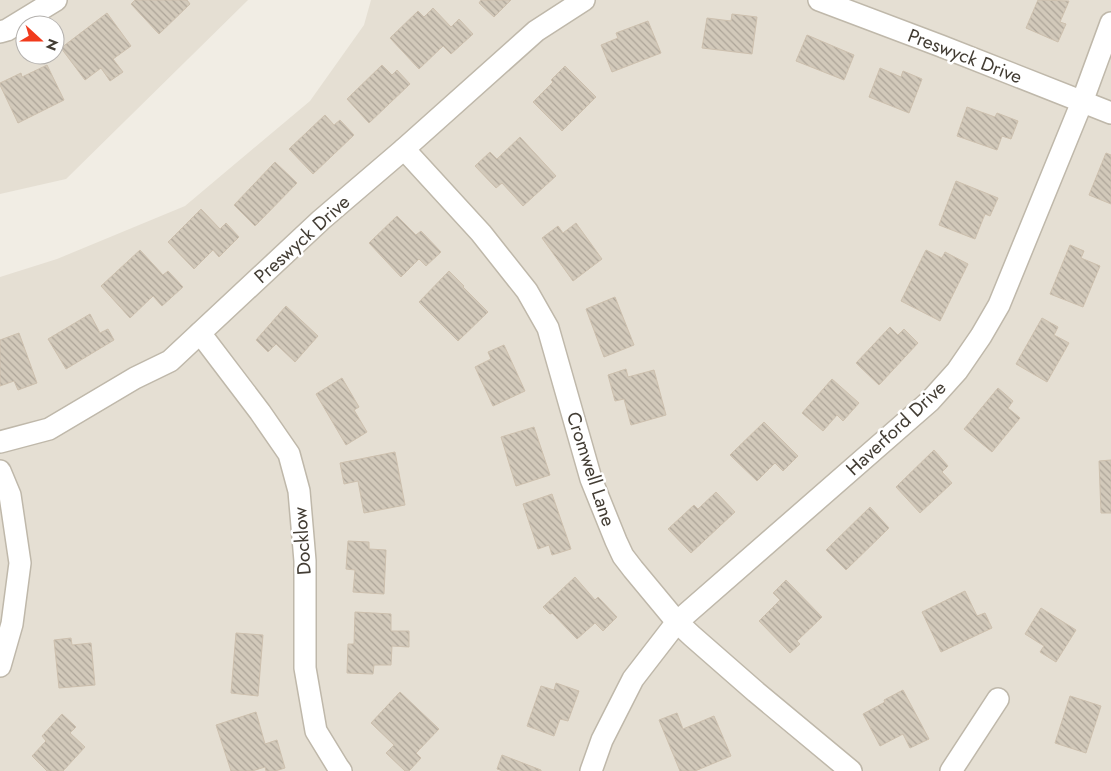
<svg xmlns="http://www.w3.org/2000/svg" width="1111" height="771" font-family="Jost,sans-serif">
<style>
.residential{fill:#e5dfd3;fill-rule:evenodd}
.building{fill:url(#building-back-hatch);stroke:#cdc0ae}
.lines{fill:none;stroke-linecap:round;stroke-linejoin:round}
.minor-casing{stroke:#bfb8aa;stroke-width:24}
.minor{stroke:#fff;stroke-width:21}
.labels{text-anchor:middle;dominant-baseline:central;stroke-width:5;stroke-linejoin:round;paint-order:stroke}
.street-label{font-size:19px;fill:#433d34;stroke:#fff}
</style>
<defs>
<pattern id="building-back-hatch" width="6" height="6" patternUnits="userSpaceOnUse" patternTransform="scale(1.25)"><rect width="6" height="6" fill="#d2c9ba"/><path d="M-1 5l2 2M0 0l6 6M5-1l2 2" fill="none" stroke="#aca498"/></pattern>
</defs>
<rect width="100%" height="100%" fill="#f1ede4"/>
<g class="residential">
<path d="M0 0H248L66 179 0 194ZM25 25H55V55H25Z"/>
<path d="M371 0H1111V771H0V277L57 259 185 206 310 101 364 25Z"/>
</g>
<g class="building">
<path d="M135 0H187L190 4 159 34 131 4Z"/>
<path d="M481 0H511L494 17 479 3Z"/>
<path d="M1038 0 1069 1 1060 22 1066 24 1058 42 1026 28Z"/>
<path d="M433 8 451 27 459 19 473 34 451 54 443 46 419 69 390 38 418 11 424 17Z"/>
<path d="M107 13 131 46 113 59 123 72 110 81 101 68 85 80 61 48Z"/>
<path d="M732 14 757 17 752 54 702 48 707 18 731 21Z"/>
<path d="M648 21 661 53 612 72 601 45 618 38 616 33Z"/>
<path d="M807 35 854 55 844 80 796 61Z"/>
<path d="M47 65 64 100 18 123 0 85V83L21 73 22 77Z"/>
<path d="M382 65 392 75 397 70 410 84 369 123 347 99Z"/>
<path d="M565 66 596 97 562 131 533 102 553 82 551 80Z"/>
<path d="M880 68 901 77 903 71 922 79 909 113 869 97Z"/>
<path d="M967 107 995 117 997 113 1018 121 1011 139 1002 136 997 150 957 136Z"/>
<path d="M325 115 334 125 340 120 354 135 313 174 289 149Z"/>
<path d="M520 137 556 176 523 206 502 183 496 188 475 166 490 152 497 159Z"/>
<path d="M1106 153 1111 155V204L1089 195Z"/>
<path d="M275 162 297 183 255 226 234 205Z"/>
<path d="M956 181 998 198 990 216 985 214 975 239 939 225Z"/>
<path d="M201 209 220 229 226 223 239 237 219 257 213 250 194 269 168 242Z"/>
<path d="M397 216 416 235 421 231 441 252 426 266 419 259 401 277 369 243Z"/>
<path d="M576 223 602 259 573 281 542 238 558 226 563 233Z"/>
<path d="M1070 245 1084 251 1081 258 1100 266 1083 307 1050 294Z"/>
<path d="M140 250 163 275 168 271 183 287 162 306 153 296 130 318 101 286Z"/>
<path d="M926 250 942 258 945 252 968 264 940 321 901 301Z"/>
<path d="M449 271 464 286 463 287 488 312 458 341 419 302Z"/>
<path d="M615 297 634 345 604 357 586 309Z"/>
<path d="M286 306 318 336 295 362 276 344 268 352 256 340Z"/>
<path d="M90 314 100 333 108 329 114 340 66 369 48 339Z"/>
<path d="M1042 318 1058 327 1054 335 1069 343 1047 382 1016 364Z"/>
<path d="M890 327 898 335 904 329 918 343 879 385 856 363Z"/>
<path d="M19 333 37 383 18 390 14 381 0 386V340Z"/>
<path d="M504 345 525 391 493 406 475 367 491 359 488 352Z"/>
<path d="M626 369 628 377 654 370 666 415 631 425 624 399 615 401 608 375Z"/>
<path d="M342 378 359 407 354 410 367 432 346 445 316 394Z"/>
<path d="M832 379 859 403 843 421 837 415 823 431 802 413Z"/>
<path d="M998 388 1013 401 1008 408 1020 418 992 452 964 429Z"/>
<path d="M764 422 798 456 783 471 775 463 757 481 730 455Z"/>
<path d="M534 427 550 475 516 486 501 437Z"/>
<path d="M934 450 948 466 942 472 952 483 920 513 896 487Z"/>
<path d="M395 452 405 505 364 513 358 481 344 484 340 463Z"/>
<path d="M1111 460V513H1101L1099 461Z"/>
<path d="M716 492 735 512 691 553 668 529 694 505 698 509Z"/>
<path d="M552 494 571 549 552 555 549 545 538 549 523 504Z"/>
<path d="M870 507 889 528 846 570 826 550Z"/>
<path d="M348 541 369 542V549L386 550 384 594 353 592 355 570 346 569Z"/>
<path d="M575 577 595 600 598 597 617 617 603 631 595 623 577 639 552 613 550 614 543 607Z"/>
<path d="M786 580 822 617 797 641 800 644 790 653 759 621 780 600 773 593Z"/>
<path d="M965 591 977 616 985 613 992 628 941 652 922 612Z"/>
<path d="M1041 608 1076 630 1056 662 1040 652 1044 646 1025 634Z"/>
<path d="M355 612 391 614V631H409V647L392 646 391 665H374L373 674 347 673 348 644H354Z"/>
<path d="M236 633 263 635 258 696 231 693Z"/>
<path d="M71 638 72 645 91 643 95 685 59 688 54 640Z"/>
<path d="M556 683 579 691 568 721 560 719 554 736 527 726 541 686 554 690Z"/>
<path d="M903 690 929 739 910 748 903 734 880 746 863 714 885 702 884 700Z"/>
<path d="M400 692 439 729 416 753 421 758 409 771H405L386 753 394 745 371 723Z"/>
<path d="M1070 696 1101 706 1086 753 1055 743Z"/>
<path d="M256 712 265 744 277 740 285 768 275 771H266L265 767 252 771H231L216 725Z"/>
<path d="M677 713 683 729 714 716 731 756 695 771H680L659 720Z"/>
<path d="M62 714 76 727 70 733 85 747 63 771H47L32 756 46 741 42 736Z"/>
<path d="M502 755 541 770V771H503L497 769Z"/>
</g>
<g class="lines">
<defs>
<g id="minor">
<path d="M819 0 941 46 1111 113"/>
<path d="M0 32 7 30 56 0"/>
<path d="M404 149 481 233 527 291 548 328 591 479 616 541 623 556 633 569 677 622 692 636 756 692 851 771"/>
<path d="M200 333 260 412 289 454 299 491 305 561V668L316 731 338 767 341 771"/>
<path d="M0 442 49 429 135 378 170 361 321 220 404 149 536 31 584 0"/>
<path d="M0 471 10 495 20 563 12 624 0 666"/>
<path d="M591 771 602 740 633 679 677 622 930 401 957 371 981 336 999 305 1082 102 1111 23"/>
<path d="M951 771 998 699"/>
</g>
</defs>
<use href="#minor" class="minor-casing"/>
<use href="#minor" class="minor"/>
</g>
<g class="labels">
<g class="street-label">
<text transform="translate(965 56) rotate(21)">Preswyck Drive</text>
<text transform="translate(302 239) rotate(-42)">Preswyck Drive</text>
<text transform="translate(896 428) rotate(-43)">Haverford Drive</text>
<text transform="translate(591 469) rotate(72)">Cromwell Lane</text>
<text transform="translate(302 541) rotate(-94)">Docklow</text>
</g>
</g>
<g transform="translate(40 40) rotate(111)"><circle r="24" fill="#ffffff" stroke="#b4b1ae"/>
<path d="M0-4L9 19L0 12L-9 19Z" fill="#f13a1c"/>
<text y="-8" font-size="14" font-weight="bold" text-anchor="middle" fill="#433d34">N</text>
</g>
</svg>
